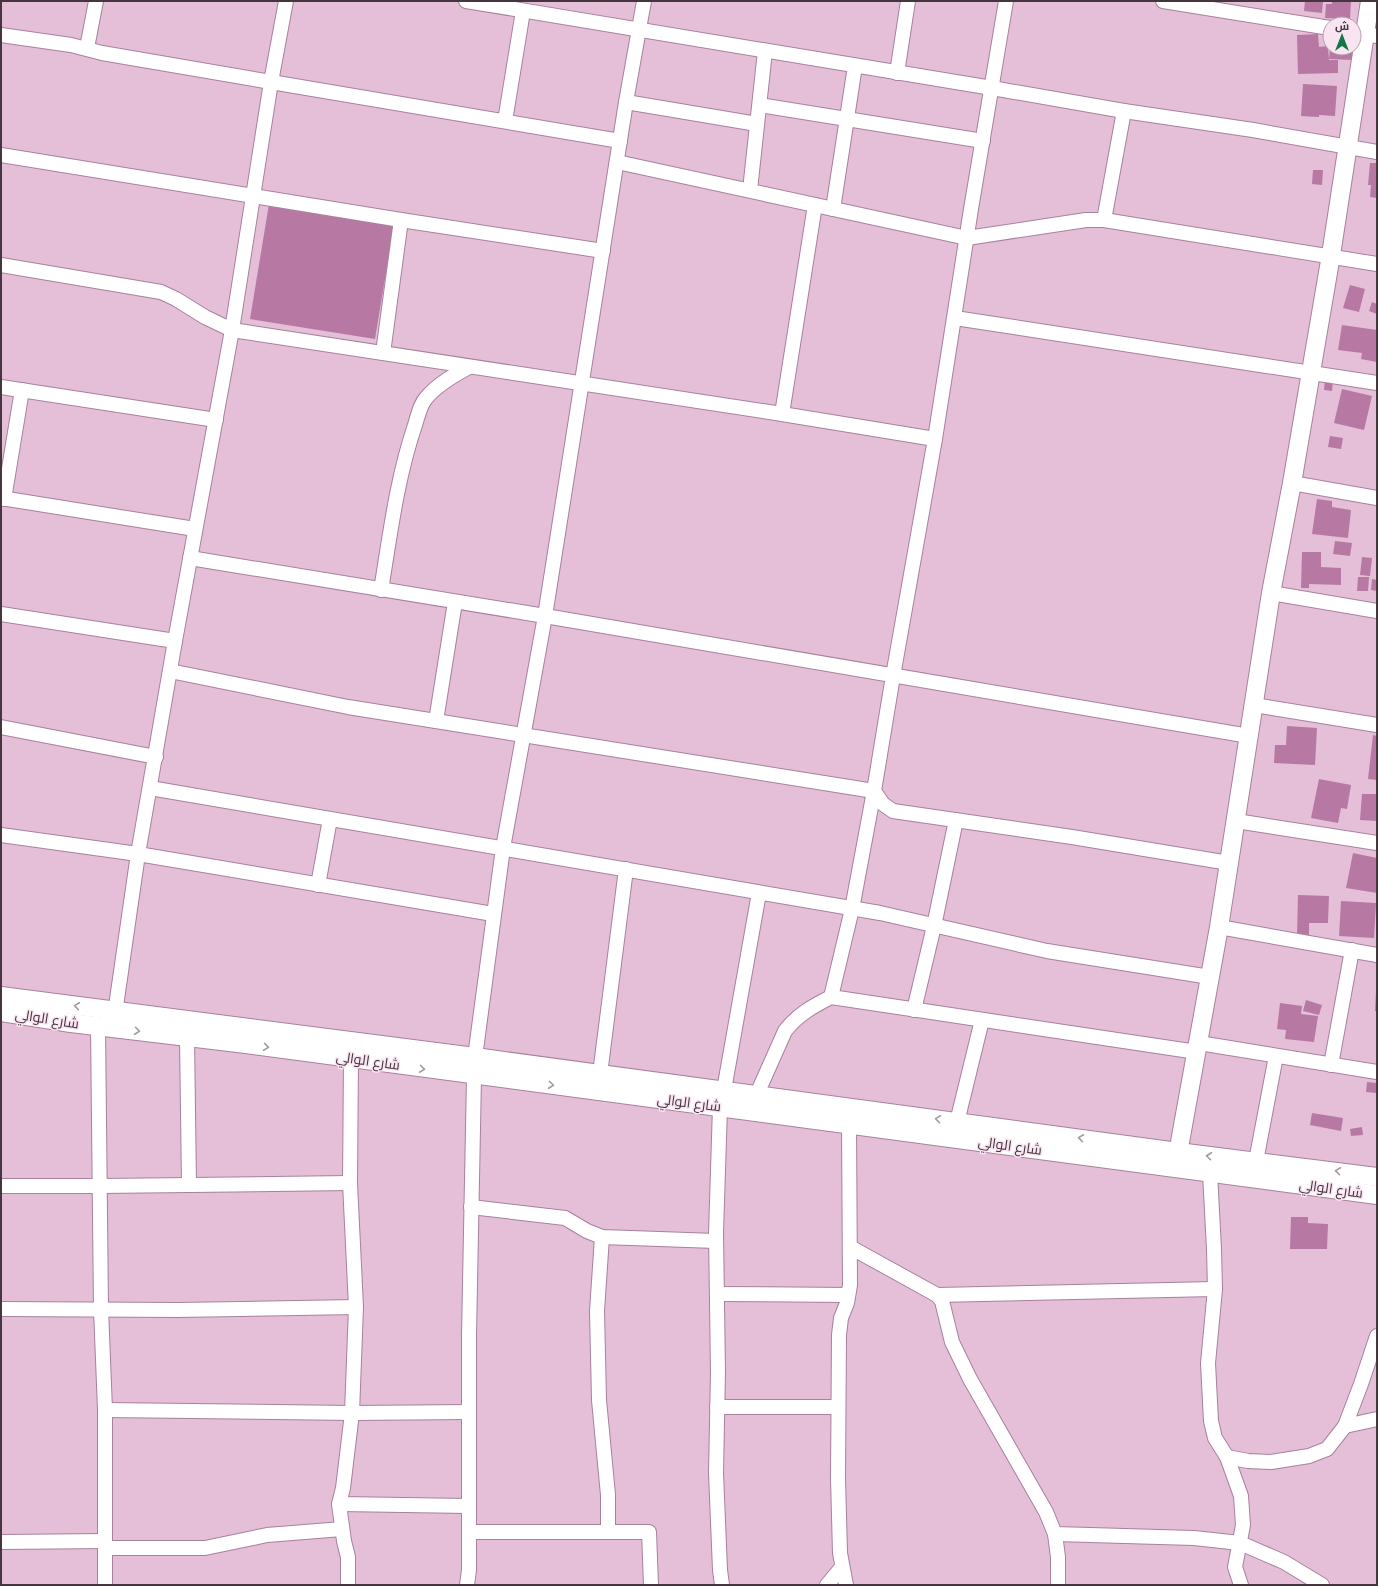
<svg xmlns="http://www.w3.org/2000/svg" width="1378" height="1586" font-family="'Nunito Sans',Cairo,sans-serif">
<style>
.building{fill:#b779a4}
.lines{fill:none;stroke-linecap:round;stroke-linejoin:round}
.minor-casing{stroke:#a7829b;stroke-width:16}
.tertiary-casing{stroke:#a7829b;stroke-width:20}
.minor{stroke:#fff;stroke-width:14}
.tertiary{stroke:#fff;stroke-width:18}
.oneway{stroke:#a29a9f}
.labels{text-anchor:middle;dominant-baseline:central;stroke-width:3;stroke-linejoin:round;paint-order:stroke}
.street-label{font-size:14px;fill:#45353f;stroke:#f9e5f2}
</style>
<rect width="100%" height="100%" fill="#e5bed8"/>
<g class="building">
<path d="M1305 1 1323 2 1322 13 1304 11Z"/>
<path d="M1332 1H1351L1350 19 1325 18 1326 4H1332Z"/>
<path d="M1318 34 1319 47 1328 46 1329 60H1338V73L1298 74 1297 35Z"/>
<path d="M1330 48H1354L1353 60 1329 59Z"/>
<path d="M1303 84 1337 86 1335 116 1319 115V117L1301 116Z"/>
<path d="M1370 163H1377V198L1370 197 1371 185H1368Z"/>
<path d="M1313 170H1323L1322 185 1312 184Z"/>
<path d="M269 204 394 224 375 339 250 319Z"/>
<path d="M1350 285 1365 289 1359 312 1343 308Z"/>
<path d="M1372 302 1377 304V314L1369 311Z"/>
<path d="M1342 325 1377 330V362L1361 359 1362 353 1338 350Z"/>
<path d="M1325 380 1333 381 1332 391 1324 390Z"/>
<path d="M1342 389 1372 396 1364 430 1334 423Z"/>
<path d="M1330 436 1343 438 1341 449 1328 447Z"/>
<path d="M1317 499 1332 501V507L1351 510 1348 538 1312 534Z"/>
<path d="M1335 541 1352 543 1350 556 1333 554Z"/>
<path d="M1302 552H1321V567L1341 568V585L1309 584V588H1301Z"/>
<path d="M1362 557 1372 558 1370 576 1360 575Z"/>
<path d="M1358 577H1369L1368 591H1357Z"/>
<path d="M1372 579 1377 580V591L1371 590Z"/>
<path d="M1287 726 1317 728 1315 765 1274 763 1275 745H1286Z"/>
<path d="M1373 735 1377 736V780L1368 779Z"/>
<path d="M1319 779 1351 785 1347 809 1341 808 1338 823 1311 818Z"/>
<path d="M1362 794H1377V821L1360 820Z"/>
<path d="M1353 853 1377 858V893L1346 888Z"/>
<path d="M1298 895 1329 896 1328 923H1309V935H1297Z"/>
<path d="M1341 901 1376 903 1374 938 1339 936Z"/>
<path d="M1376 991H1377V1011H1375Z"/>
<path d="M1306 1000 1322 1005 1319 1015 1303 1011Z"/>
<path d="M1280 1003 1302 1006 1301 1014 1318 1016 1314 1042 1285 1039 1286 1030 1277 1029Z"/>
<path d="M1367 1082 1377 1083V1093L1366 1092Z"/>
<path d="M1312 1113 1343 1118 1341 1131 1310 1125Z"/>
<path d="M1362 1127 1363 1135 1351 1136 1350 1129Z"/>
<path d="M1291 1217H1308V1223L1328 1224 1327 1249H1290Z"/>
</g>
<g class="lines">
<defs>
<g id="minor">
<path d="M466 1 992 88 1124 111 1253 130 1377 152"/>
<path d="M1163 1 1330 28"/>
<path d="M1354 32 1377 36"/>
<path d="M1 35 71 45 102 53 271 82 620 141"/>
<path d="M87 48 96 1"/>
<path d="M897 73 908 1"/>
<path d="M626 102 757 124"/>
<path d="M760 105 983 141"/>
<path d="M505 121 523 11"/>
<path d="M1 155 401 220 603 251"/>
<path d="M617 162 967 238 1086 220H1104L1377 264"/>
<path d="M750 190 765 51"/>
<path d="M833 209 855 66"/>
<path d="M1104 220 1124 111"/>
<path d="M1 265 161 292 176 299 205 317 232 330 782 414 935 439"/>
<path d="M955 318 1377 383"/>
<path d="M383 353 401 220"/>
<path d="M1 387 216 420"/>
<path d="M782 414 815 205"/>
<path d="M1292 483 1377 498"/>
<path d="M1 498 195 529"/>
<path d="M4 499 22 390"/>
<path d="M190 558 545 616 1249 736"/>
<path d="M381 590C390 535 397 478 415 425 418 416 420 404 427 397 438 384 454 375 469 367"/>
<path d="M1271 593 1377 611"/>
<path d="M1 614 175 641"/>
<path d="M170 671 348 707 874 791 883 804 893 811 1072 837 1229 863"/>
<path d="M1254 705 1377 725"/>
<path d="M436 721 455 602"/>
<path d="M1 727 156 757"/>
<path d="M150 788 880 913 1047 951 1210 977"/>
<path d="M1236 821 1377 843"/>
<path d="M1 835 138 854 493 914"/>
<path d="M318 885 330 819"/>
<path d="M1219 927 1377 955"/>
<path d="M831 997 852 909 874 791 893 676 935 439 971 209 1006 1"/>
<path d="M914 1010 934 926 956 820"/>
<path d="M114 1020 138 854 175 641 232 330 271 82 286 1"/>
<path d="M98 1026 101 1309 105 1410V1585"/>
<path d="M187 1037 189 1185"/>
<path d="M1199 1043 1377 1072"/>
<path d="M475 1057 503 848 545 616 626 102 644 1"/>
<path d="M1331 1065 1352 950"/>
<path d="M600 1074 626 869"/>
<path d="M724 1090 759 893"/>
<path d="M757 1094 785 1031C797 1015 813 1006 831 997L1197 1052"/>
<path d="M720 1107 716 1233 718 1372 716 1473 720 1570 722 1585"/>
<path d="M957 1122 982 1020"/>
<path d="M1256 1161 1276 1056"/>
<path d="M1210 1173 1214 1249 1215 1289 1208 1363 1211 1421 1215 1438 1227 1457 1241 1496 1243 1525 1235 1567 1241 1585"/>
<path d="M1 1186H100L350 1183"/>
<path d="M471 1207 565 1218 587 1231 602 1237 716 1241"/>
<path d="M602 1237 597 1311 599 1400 608 1495V1532"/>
<path d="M850 1247 937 1295 942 1301 952 1342 970 1379 1046 1512 1055 1534 1058 1557V1585"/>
<path d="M717 1294 848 1295"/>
<path d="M937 1295 1215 1289"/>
<path d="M1 1309 177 1310 356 1307"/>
<path d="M717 1407H838"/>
<path d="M105 1410 352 1413 469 1412"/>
<path d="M1345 1426 1377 1419"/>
<path d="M1227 1457 1248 1461 1271 1462 1309 1456 1327 1449 1345 1426 1361 1384 1377 1336"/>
<path d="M339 1504 469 1506"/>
<path d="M469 1532H649L651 1585"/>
<path d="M1055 1534 1194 1538 1240 1543 1284 1562 1322 1585"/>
<path d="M1 1542 105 1541"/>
<path d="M105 1548H205L267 1535 342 1529"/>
<path d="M348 1585V1557L344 1541 339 1504 343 1488 352 1413 356 1307 350 1183 351 1059"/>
<path d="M467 1585 469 1570V1336L474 1076"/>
<path d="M827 1585 842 1567"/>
<path d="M846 1585 840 1553 838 1478 839 1335 841 1318 847 1303 850 1285 849 1124"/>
</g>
<g id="tertiary">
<path d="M1 996 475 1057 1178 1152 1377 1177"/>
<path d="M1 1012 71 1023 246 1044 1377 1195"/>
<path d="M1176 1164 1219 927 1271 593 1292 483 1331 255 1370 1"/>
</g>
</defs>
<use href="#minor" class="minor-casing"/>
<use href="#tertiary" class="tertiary-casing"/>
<use href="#minor" class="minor"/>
<use href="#tertiary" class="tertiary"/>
</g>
<defs><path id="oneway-chevron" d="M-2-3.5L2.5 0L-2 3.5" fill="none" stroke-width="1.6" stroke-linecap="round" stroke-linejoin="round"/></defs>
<g class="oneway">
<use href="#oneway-chevron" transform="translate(77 1006) rotate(-172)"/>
<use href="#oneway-chevron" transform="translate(137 1031) rotate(7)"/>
<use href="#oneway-chevron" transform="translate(266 1047) rotate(8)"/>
<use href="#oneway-chevron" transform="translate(422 1069) rotate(8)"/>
<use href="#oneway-chevron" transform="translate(551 1085) rotate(7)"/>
<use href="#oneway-chevron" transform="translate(938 1119) rotate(-172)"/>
<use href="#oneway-chevron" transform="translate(1081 1138) rotate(-172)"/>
<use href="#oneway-chevron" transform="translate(1209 1156) rotate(-173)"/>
<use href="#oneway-chevron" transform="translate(1338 1171) rotate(-172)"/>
</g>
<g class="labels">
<g class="street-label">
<text transform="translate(47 1019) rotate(9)">شارع الوالي</text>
<text transform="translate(368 1061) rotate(8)">شارع الوالي</text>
<text transform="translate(689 1103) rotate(7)">شارع الوالي</text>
<text transform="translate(1010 1146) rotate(8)">شارع الوالي</text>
<text transform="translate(1331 1189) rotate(8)">شارع الوالي</text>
</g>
</g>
<rect width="1378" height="1586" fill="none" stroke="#45353f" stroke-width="4"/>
<g transform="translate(1342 36)"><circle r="19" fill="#f9e5f2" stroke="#b19faa"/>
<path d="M0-3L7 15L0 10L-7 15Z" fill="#14754b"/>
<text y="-6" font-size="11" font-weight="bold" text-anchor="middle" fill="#45353f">ش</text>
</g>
</svg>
